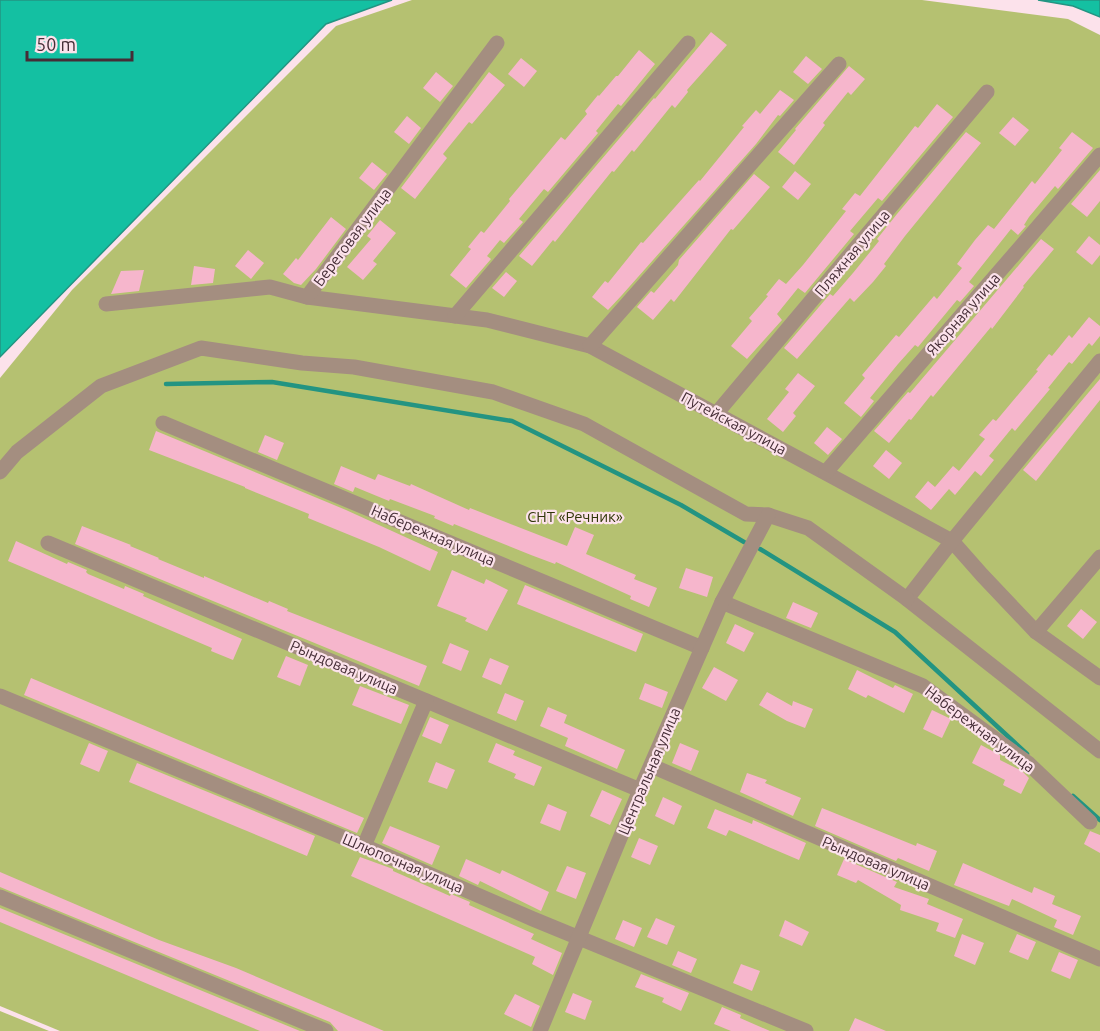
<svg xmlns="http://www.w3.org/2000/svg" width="1100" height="1031" font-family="Ubuntu,sans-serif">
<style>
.green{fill:#b5c171}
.water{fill:#14c0a2;stroke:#239482;stroke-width:1.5}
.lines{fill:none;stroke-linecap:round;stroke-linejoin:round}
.stream{stroke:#239482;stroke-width:4.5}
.building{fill:#f6b6cc}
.minor{stroke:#a48e80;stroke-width:15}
.labels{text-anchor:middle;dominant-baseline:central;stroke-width:4.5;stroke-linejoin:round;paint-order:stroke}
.street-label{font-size:15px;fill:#452d36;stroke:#fce2eb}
.park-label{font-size:15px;fill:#313709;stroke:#fce2eb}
</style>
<rect width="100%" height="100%" fill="#fce2eb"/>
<g class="green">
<path d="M412 0H922L1068 19 1100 35V1031H60L0 1006V378L72 290 336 26Z"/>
<path d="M0 1011 49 1031H0Z"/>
</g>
<g class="water">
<path d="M0 0H392L326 24 0 357Z"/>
<path d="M1038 0H1100V17L1073 6Z"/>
</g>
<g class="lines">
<g class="stream">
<path d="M166 384 272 382 512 421 681 505 744 542"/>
<path d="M760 549 895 632 1027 754"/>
<path d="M1073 796 1100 820"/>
</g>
</g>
<g class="building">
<path d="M711 32 727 45 687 90 688 92 675 108 672 105 634 152 632 150 614 172 612 171 555 242 553 240 532 266 519 256 654 98 655 99Z"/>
<path d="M639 50 655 64 621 106 618 104 596 131 598 133 548 192 544 189 519 219 523 222 504 243 500 240 487 256 491 259 466 288 450 275 471 249 468 247 481 231 484 233 510 201 509 199 561 137 565 140 587 114 585 111 598 95 599 96 616 76H618Z"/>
<path d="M806 56 822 69 808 84 793 72Z"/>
<path d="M521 58 537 71 524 87 508 74Z"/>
<path d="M849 66 865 79 851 95 848 92 823 123 825 125 794 165 778 152 796 130 795 129Z"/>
<path d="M436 72 453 86 440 102 423 88Z"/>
<path d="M489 72 505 85 472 124 469 122 443 154 447 158 415 199 401 188Z"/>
<path d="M780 90 794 100 780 116 778 115 756 144 622 295 608 310 592 297 605 281 608 283 641 242 643 243 699 180 700 181 744 127 742 126 756 110 760 114Z"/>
<path d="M937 104 953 117 882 201 878 198 850 231 854 234 805 293 798 288 777 314 782 320 747 359 731 346 752 321 749 318 768 296 766 295 779 279 786 284 803 265 846 211 842 209 855 193 860 196 915 126 918 128Z"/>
<path d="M407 116 421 128 409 144 394 132Z"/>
<path d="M1013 117 1029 130 1015 146 999 133Z"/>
<path d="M966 132 981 143 905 236 884 264 886 266 873 282 854 302 850 298 797 359 784 348 830 294 833 296 853 273 879 241 877 239 897 214Z"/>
<path d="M1072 132 1093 148 1058 189 1055 186 1029 217 1024 225 1026 226 1018 235 1011 229 969 282 974 286 960 302 957 300 918 347 915 345 898 364 870 398 874 401 861 417 844 403 865 378 862 375 896 335 899 337 934 296 937 299 962 268 957 264 975 240 988 225 994 229 1032 181 1035 184 1062 150 1059 148Z"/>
<path d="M372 162 387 174 374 190 359 178Z"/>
<path d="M1100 170V201L1087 217 1071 204Z"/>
<path d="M795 171 811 184 798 200 782 187Z"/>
<path d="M754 174 770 187 733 230 731 229 674 302 671 299 653 320 637 307 651 291 654 293 678 265 679 260Z"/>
<path d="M331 217 346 229 316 269 301 285 294 283 283 274 296 258 298 260Z"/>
<path d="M380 220 396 233 373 261 377 264 363 280 347 267 371 239 367 236Z"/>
<path d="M1089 236 1100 245V255L1092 265 1076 252Z"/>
<path d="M1041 239 1054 249 1023 286 1024 287 992 329 991 327 933 397 931 395 911 420 909 419 889 443 874 431 908 392 910 393Z"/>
<path d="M248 250 264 263 251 279 235 266Z"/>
<path d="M194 266 215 269 213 283 191 285Z"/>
<path d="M144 270 139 291 111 294 121 271Z"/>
<path d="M506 272 517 281 504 297 492 288Z"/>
<path d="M1089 317 1100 326V336L1092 346 1089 343 1072 364 1069 362 1048 388 1050 389 1015 431 1012 428 989 456 994 460 981 476 975 471 955 495 949 489 931 510 915 497 928 481 935 487 953 466 959 471 985 439 979 435 993 419 996 421 1038 371 1036 370 1049 354 1052 356 1069 335 1072 338Z"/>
<path d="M798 373 815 386 793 413 796 416 783 432 767 419 789 392 785 389Z"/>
<path d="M1100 379V400L1036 481 1023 470Z"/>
<path d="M827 427 842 439 828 455 814 443Z"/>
<path d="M156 431 346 510 438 552 430 571 379 547 308 518 309 514 245 488V487L149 450Z"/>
<path d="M265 435 284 443 277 460 258 452Z"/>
<path d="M886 450 902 463 889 479 873 466Z"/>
<path d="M341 466 375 480 378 474 410 486 411 484 469 510 470 508 567 546 575 527 594 535 586 554 636 575 634 579 657 588 649 607 630 599 631 596 556 562 555 564 531 555 454 524 453 526 434 518 435 516 390 499 389 501 355 487 353 492 334 484Z"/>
<path d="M82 526 131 545 130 546 159 558 158 559 204 578V576L268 603 269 601 288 609 287 611 427 666 419 686 75 544Z"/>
<path d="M16 541 67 564 68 562 87 570 86 572 88 574 124 589 125 586 144 594 143 596 242 639 233 660 211 651 212 648 8 561Z"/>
<path d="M686 568 713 577 707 597 679 588Z"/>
<path d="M452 570 484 584 486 579 508 590 487 631 465 621 467 618 437 606Z"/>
<path d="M525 585 643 634 636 652 517 604Z"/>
<path d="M793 602 818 613 811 628 786 618Z"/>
<path d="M1081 609 1097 622 1083 639 1067 626Z"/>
<path d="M735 624 754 633 744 652 726 643Z"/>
<path d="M450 643 469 651 461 671 442 663Z"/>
<path d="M286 656 308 665 300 686 277 677Z"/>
<path d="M490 658 509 666 501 685 482 677Z"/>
<path d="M714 667 738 680 726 701 702 688Z"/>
<path d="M857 670 893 688 895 685 913 694 904 713 868 695 866 698 848 689Z"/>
<path d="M31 678 364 818 357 833 24 695Z"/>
<path d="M645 683 668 692 662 708 639 699Z"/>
<path d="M360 686 409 705 401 724 352 705Z"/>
<path d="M767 692 792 706 793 701 813 709 805 728 787 721 759 705Z"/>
<path d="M505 693 524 701 516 721 497 713Z"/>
<path d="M548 707 567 715 564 723 625 750 617 769 565 746 568 738 540 726Z"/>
<path d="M932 710 951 719 942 738 923 729Z"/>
<path d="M430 717 449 725 441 744 422 736Z"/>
<path d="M89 743 108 751 99 772 80 764Z"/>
<path d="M496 743 515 751 513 755 542 767 534 786 514 778 516 774 488 762Z"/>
<path d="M680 743 699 751 691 771 672 763Z"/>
<path d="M981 745 1000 755V760L1022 771 1029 778 1021 794 1003 785 1005 780 972 763Z"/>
<path d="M436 762 455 770 447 789 428 782Z"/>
<path d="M137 763 315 836 307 856 129 782Z"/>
<path d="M747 773 767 780 765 783 801 798 793 816 740 792Z"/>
<path d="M602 790 622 799 610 825 590 816Z"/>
<path d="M663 797 682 806 674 825 655 816Z"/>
<path d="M548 804 567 812 560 831 540 823Z"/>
<path d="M822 808 916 846 917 843 937 851 929 871 898 858 896 861 815 826Z"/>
<path d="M715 809 752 824 753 820 806 843 799 860 729 830 726 836 707 828Z"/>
<path d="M390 826 440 846 432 865 382 843Z"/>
<path d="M1090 831 1100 835V853L1084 844Z"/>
<path d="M639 838 658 846 650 865 631 857Z"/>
<path d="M360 857 393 869V871L450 896 451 894 470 902 469 905 534 934 531 939 562 953 553 975 532 964 535 957 351 876Z"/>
<path d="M466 859 500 874 502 870 549 892 541 911 480 881 478 885 459 876Z"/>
<path d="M844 859 897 882 894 887 929 899 927 904 963 919 955 938 936 931 939 923 900 910 901 905 858 880 856 883 837 875Z"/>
<path d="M963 863 1032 893 1034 887 1055 896 1052 904 1081 916 1073 935 1054 927 1057 920 1012 899 1009 906 954 885Z"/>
<path d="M567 866 586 873 576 899 556 891Z"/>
<path d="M0 872 159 940 236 968 384 1031H338L330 1022 0 887Z"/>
<path d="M0 908 300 1031H260L0 922Z"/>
<path d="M656 918 675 926 667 945 647 937Z"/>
<path d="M623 920 642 928 634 947 615 939Z"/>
<path d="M785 920 809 932 802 946 779 936Z"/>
<path d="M962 934 984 943 975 965 954 956Z"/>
<path d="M1017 934 1036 942 1028 960 1009 952Z"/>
<path d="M678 951 697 959 691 973 672 965Z"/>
<path d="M1059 952 1078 960 1070 979 1051 971Z"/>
<path d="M741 964 760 971 752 991 733 983Z"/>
<path d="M641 974 689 993 681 1011 662 1002 664 998 635 987Z"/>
<path d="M573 993 592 1001 585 1020 565 1012Z"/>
<path d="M515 994 540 1006 531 1027 504 1014Z"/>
<path d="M722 1007 741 1015 740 1018 770 1031H731L714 1024Z"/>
<path d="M855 1018 886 1031H849Z"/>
</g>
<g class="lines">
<g class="minor">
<path d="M307 297 487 320 590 346 952 541 982 575 1036 632 1100 678"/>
<path d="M106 304 270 287 307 297 497 43"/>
<path d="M455 316 688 43"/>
<path d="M590 346 839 64"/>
<path d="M1100 361 952 541 907 599 1100 751"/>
<path d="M716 414 987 92"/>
<path d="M163 423 702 648"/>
<path d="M0 472 17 452 101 386 201 348 302 363 354 367 493 392 584 424 746 514 768 515 808 528 907 599"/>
<path d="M826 472 1100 155"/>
<path d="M48 543 640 790"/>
<path d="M722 602 923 686 1028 763 1090 822"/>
<path d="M1036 632 1100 557"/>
<path d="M0 696 364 846 533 919 806 1031"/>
<path d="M652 766 1100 959"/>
<path d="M364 846 426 701"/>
<path d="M0 897 326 1031"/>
<path d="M540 1031 640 790 722 602 768 515"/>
</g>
</g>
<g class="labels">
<g class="street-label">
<text transform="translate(352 237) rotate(-53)">Береговая улица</text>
<text transform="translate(852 253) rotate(-50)">Пляжная улица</text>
<text transform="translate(963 314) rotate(-49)">Якорная улица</text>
<text transform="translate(734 423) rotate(28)">Путейская улица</text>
<text transform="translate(433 535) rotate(23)">Набережная улица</text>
<text transform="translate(344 667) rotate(23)">Рындовая улица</text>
<text transform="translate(980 729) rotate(37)">Набережная улица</text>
<text transform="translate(649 771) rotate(-67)">Центральная улица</text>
<text transform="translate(403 863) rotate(23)">Шлюпочная улица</text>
<text transform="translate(876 863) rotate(23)">Рындовая улица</text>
</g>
<g class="park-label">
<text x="575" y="516">СНТ «Речник»</text>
</g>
</g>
<path d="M27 51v9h105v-9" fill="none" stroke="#452d36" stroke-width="3"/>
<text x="36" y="51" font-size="18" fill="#452d36" stroke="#fce2eb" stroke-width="4.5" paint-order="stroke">50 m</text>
</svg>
